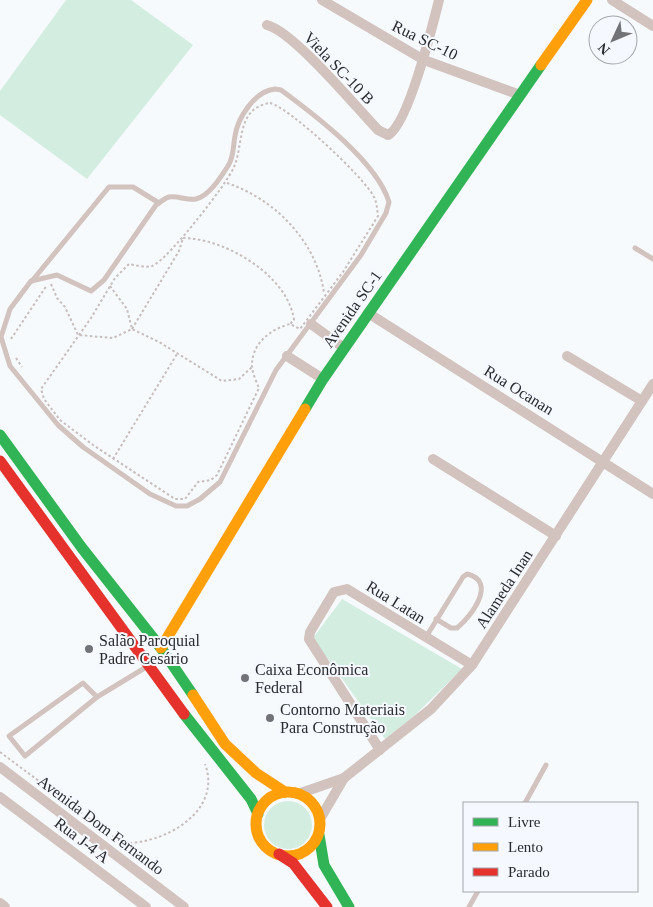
<svg xmlns="http://www.w3.org/2000/svg" width="653" height="907" font-family="Georgia,serif">
<style>
.green{fill:#d3eee1}
.lines{fill:none;stroke-linecap:round;stroke-linejoin:round}
.path{stroke:#c7bebc;stroke-width:2;stroke-dasharray:2.5 2.5;stroke-linecap:butt}
.lane{stroke:#d2c3bf;stroke-width:5}
.street{stroke:#d2c3bf;stroke-width:10}
.fast{stroke:#30b455;stroke-width:11}
.slow{stroke:#ff9f0a;stroke-width:11}
.jam{stroke:#e5322d;stroke-width:11}
.poi-dot{fill:#727376;stroke:#f5f9ff;stroke-width:2}
.labels{text-anchor:middle;dominant-baseline:central;stroke-width:4;stroke-linejoin:round;paint-order:stroke}
.street-label{font-size:16px;fill:#2a2b2d;stroke:#f5f9ff}
.poi-label{font-size:16px;fill:#2a2b2d;stroke:#f5f9ff;text-anchor:start}
</style>
<rect width="100%" height="100%" fill="#f7fafd"/>
<g class="green">
<path d="M66 0H131L193 45 87 179 0 115V91Z"/>
<path d="M342 599 462 669 414 716 385 739 313 638Z"/>
<circle cx="288" cy="825" r="24"/>
</g>
<g class="lines">
<g class="path">
<path d="M270 103C290 108 364 177 374 197 377 203 377 209 378 216L343 272 300 329 290 324C271 329 252 343 252 365 252 372 256 381 259 388L217 475 211 480 198 482 185 499H175L93 445 60 420 44 399 41 389 91 318 115 278 129 264C135 265 146 268 152 266 167 261 227 184 234 167 244 144 236 108 270 103Z"/>
<path d="M227 183C275 199 317 242 324 293"/>
<path d="M183 238C224 238 288 275 294 320L290 324"/>
<path d="M51 284 57 298 65 307 78 335 113 338 132 329 159 342 222 381 239 379 252 367"/>
<path d="M110 286 127 309 132 329"/>
<path d="M132 329 179 251 183 238"/>
<path d="M11 339 47 285"/>
<path d="M16 358 22 367"/>
<path d="M113 459 177 354"/>
<path d="M0 752 122 843C163 845 223 812 205 764"/>
</g>
<g class="lane">
<path d="M275 89 281 90C315 115 377 162 389 202L386 213 361 255 276 370 220 482 200 499 187 506H176L150 494 83 447 58 425 10 366 1 337 10 309 31 281 57 275 91 291 104 280 156 205C159 203 165 198 169 197 177 195 187 201 196 199 209 196 221 177 228 166 234 157 233 146 235 136 238 117 255 91 275 89Z"/>
<path d="M635 248 653 259"/>
<path d="M32 281 109 187H133L159 203"/>
<path d="M426 637 463 577 467 574C498 581 471 617 457 628H451L436 619"/>
<path d="M83 683 97 697 25 756 9 736Z"/>
<path d="M97 697 148 666"/>
<path d="M525 803 546 765"/>
<path d="M469 907 478 891"/>
</g>
<g class="street">
<path d="M322 0 424 60 520 95"/>
<path d="M612 0 653 26"/>
<path d="M267 25C294 32 356 107 378 130L388 135C408 125 433 24 439 0"/>
<path d="M368 313 653 494"/>
<path d="M311 324 344 348"/>
<path d="M287 356 323 379"/>
<path d="M567 356 642 401"/>
<path d="M433 459 556 536"/>
<path d="M380 750 309 639 310 632 334 592 347 589 472 665"/>
<path d="M0 767 184 907"/>
<path d="M298 794 344 778 431 709 472 665 653 384"/>
<path d="M0 797 146 907"/>
<path d="M320 819 344 778"/>
<path d="M0 903 5 907"/>
</g>
<g class="fast">
<path d="M305 409 323 379 541 65"/>
<path d="M0 435 82 548 161 648 193 695"/>
<path d="M184 714 251 799 258 814"/>
<path d="M319 835 324 865 349 907"/>
</g>
<g class="slow">
<path d="M541 65 587 0"/>
<path d="M161 648 305 409"/>
<path d="M193 695 225 744 256 773 285 792"/>
<circle cx="288" cy="824" r="32"/>
</g>
<g class="jam">
<path d="M0 461 184 714"/>
<path d="M279 854 293 863 327 907"/>
</g>
</g>
<g class="poi-dot">
<circle cx="89" cy="649" r="5"/>
<circle cx="245" cy="678" r="5"/>
<circle cx="270" cy="718" r="5"/>
</g>
<g class="labels">
<g class="street-label">
<text transform="translate(425 40) rotate(26)">Rua SC-10</text>
<text transform="translate(339 68) rotate(46)">Viela SC-10 B</text>
<text transform="translate(352 309) rotate(-55)">Avenida SC-1</text>
<text transform="translate(519 390) rotate(32)">Rua Ocanan</text>
<text transform="translate(504 589) rotate(-57)">Alameda Inan</text>
<text transform="translate(396 602) rotate(32)">Rua Latan</text>
<text transform="translate(101 825) rotate(37)">Avenida Dom Fernando</text>
<text transform="translate(82 840) rotate(37)">Rua J-4 A</text>
</g>
<g class="poi-label">
<text x="99" y="640">Salão Paroquial<tspan x="99" dy="18">Padre Cesário</tspan></text>
<text x="255" y="669">Caixa Econômica<tspan x="255" dy="18">Federal</tspan></text>
<text x="280" y="709">Contorno Materiais<tspan x="280" dy="18">Para Construção</tspan></text>
</g>
</g>
<rect x="463" y="802" width="175" height="90" fill="#f5f9ff" stroke="#a4a7ab"/>
<rect x="473" y="818" width="25" height="8" fill="#30b455" stroke="#a4a7ab"/>
<text x="508" y="827" font-size="15" fill="#2a2b2d">Livre</text>
<rect x="473" y="843" width="25" height="8" fill="#ff9f0a" stroke="#a4a7ab"/>
<text x="508" y="852" font-size="15" fill="#2a2b2d">Lento</text>
<rect x="473" y="868" width="25" height="8" fill="#e5322d" stroke="#a4a7ab"/>
<text x="508" y="877" font-size="15" fill="#2a2b2d">Parado</text>
<g transform="translate(613 40) rotate(226)"><circle r="24" fill="#f5f9ff" stroke="#a4a7ab"/>
<path d="M0-4L9 19L0 12L-9 19Z" fill="#727376"/>
<text y="-8" font-size="14" font-weight="bold" text-anchor="middle" fill="#2a2b2d">N</text>
</g>
</svg>
